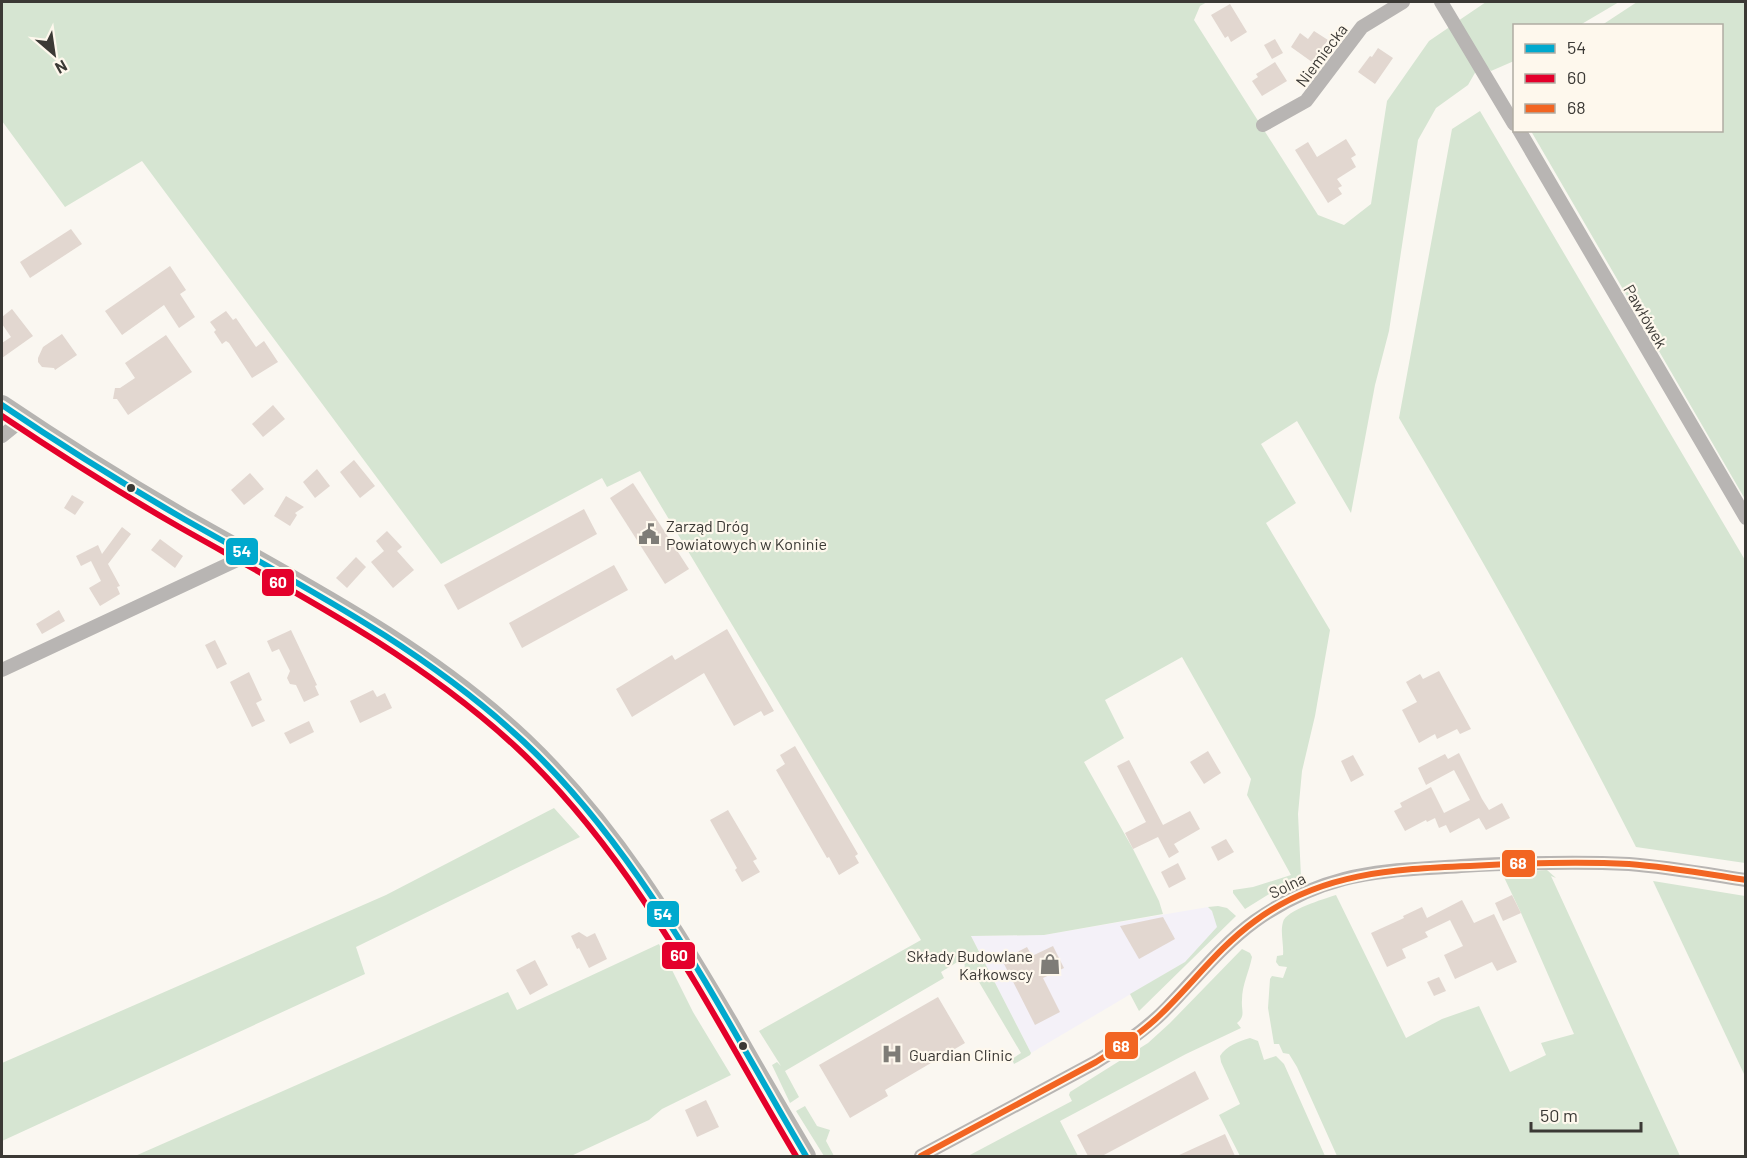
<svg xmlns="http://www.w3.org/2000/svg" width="1747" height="1158" font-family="Barlow,sans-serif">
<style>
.commercial{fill:#f4f1f8}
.green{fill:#d6e5d2}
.building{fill:#e2d7d0}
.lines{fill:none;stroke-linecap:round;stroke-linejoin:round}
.street{stroke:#b8b5b3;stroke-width:14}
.secondary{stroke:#b6b4b1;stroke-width:20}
.bus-1-casing{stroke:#fef8ed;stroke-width:10}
.bus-2-casing{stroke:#fef8ed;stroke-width:10}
.bus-3-casing{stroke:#fef8ed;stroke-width:10}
.bus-1{stroke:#00a9ce;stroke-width:6}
.bus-2{stroke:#e4002b;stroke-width:6}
.bus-3{stroke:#f26522;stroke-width:6}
.bus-dot{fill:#3b3935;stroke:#fef8ed;stroke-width:2}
.labels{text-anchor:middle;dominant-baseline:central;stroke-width:4.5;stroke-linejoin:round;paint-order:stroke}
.street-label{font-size:16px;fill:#3b3935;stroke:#fef8ed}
.poi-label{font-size:16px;fill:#3b3935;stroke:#fef8ed;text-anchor:start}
.line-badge{stroke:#fef8ed;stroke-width:2}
.badge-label{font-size:16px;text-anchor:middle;font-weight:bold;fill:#fff}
</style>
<rect width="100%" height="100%" fill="#faf7f1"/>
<path class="commercial" d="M1208 907 1212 911 1218 926 1185 962 1031 1053 971 936 1044 935Z"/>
<g class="green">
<path d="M2 2H1207L1200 6 1194 20 1318 215 1344 225 1371 204 1387 101 1429 41 1451 26 1476 71 1468 85 1436 108 1418 140 1389 331 1375 385 1351 513 1297 421 1261 444 1296 503 1266 523 1330 630 1315 716 1302 771 1298 814 1301 877 1274 891 1245 909 1233 893V890L1253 887 1291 875 1247 795 1251 779 1182 657 1105 700 1124 738 1084 762 1133 849 1159 901 1163 914 1044 935 971 936 1031 1053 1030 1055 1014 1064 1012 1059 1021 1053 976 977 966 982 964 958 941 972 944 978 785 1071 799 1097 790 1103 772 1065 777 1062 781 1066 759 1031 921 940 640 471 607 487 602 478 441 564 142 161 65 207 2 121Z"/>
<path d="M1486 2H1619L1580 25 1514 26V61L1491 71 1486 66 1458 21Z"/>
<path d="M1637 2H1745V499L1531 131 1722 130V26L1602 25Z"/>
<path d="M1480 111 1745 560V863L1636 847C1562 701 1482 558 1399 418L1452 129Z"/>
<path d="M554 808 580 837 356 947 365 974 2 1141V1063L386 895Z"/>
<path d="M1547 870 1556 878 1551 876 1680 1156H1337L1297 1067 1289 1054 1283 1053 1279 1044H1274L1268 1008 1270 979 1272 976 1283 978 1287 967 1279 966 1276 962 1277 956 1283 955C1284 945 1280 932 1283 922 1286 910 1324 899 1336 895L1406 1038 1442 1019 1479 1006 1510 1072 1546 1055 1541 1043 1574 1034 1521 913 1502 873Z"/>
<path d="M1653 881 1745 896V1076Z"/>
<path d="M1218 906 1227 908 1236 916 1139 1011 1130 994 1185 962 1217 927 1212 911 1208 907Z"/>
<path d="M659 944 693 1012 731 1075 662 1109 649 1120 571 1156H135L508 992 517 1010Z"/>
<path d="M1242 949 1250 953 1252 957C1249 972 1242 985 1242 1000 1241 1010 1246 1016 1237 1023L1241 1028 1186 1054 1060 1121 1078 1156H968L1072 1101 1069 1095 1070 1092 1148 1043 1170 1023Z"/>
<path d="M1250 1038 1258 1041 1264 1060 1276 1056 1284 1064 1325 1156H1240L1219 1115 1240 1104 1221 1062 1220 1056C1226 1046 1239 1041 1250 1038Z"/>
<path d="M805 1106 817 1126 830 1130 826 1141 834 1156H824L796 1111Z"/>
</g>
<g class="building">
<path d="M1230 4 1247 32 1231 42 1228 36 1225 38 1211 15Z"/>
<path d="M1314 31 1328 40 1312 62 1291 47 1300 33 1308 39Z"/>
<path d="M1275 39 1283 53 1272 59 1264 45Z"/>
<path d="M1378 48 1393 58 1375 84 1358 72 1370 56 1372 57Z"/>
<path d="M1275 62 1287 81 1262 96 1252 81 1258 77 1256 74Z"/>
<path d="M1346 139 1356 155 1351 158 1356 167 1337 179 1342 186 1338 188 1342 194 1328 203 1295 150 1308 142 1317 157Z"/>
<path d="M71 229 82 244 30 278 20 262Z"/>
<path d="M170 266 186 290 180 294 195 317 179 328 164 305 122 335 105 311Z"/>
<path d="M12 309 33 336 2 358V343L11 337 2 324V317Z"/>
<path d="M226 311 233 320 236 318 256 347 264 341 278 362 252 378 229 343 226 341 222 344 214 332 216 330 210 322Z"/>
<path d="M62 334 77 355 55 370 54 368 42 367 38 362V358L43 347Z"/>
<path d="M166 335 192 372 128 415 117 399H113L115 388H120L135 378 125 363Z"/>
<path d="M273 405 285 419 263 437 252 424Z"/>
<path d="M354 460 375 486 360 498 340 472Z"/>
<path d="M317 469 330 486 315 498 303 482Z"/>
<path d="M250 473 264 489 244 505 231 490Z"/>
<path d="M633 483 689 569 665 584 610 498Z"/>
<path d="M72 495 84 502 75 515 64 508Z"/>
<path d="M286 496 304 507 295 513 297 515 290 526 274 516Z"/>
<path d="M584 509 597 534 458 610 444 585Z"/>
<path d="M122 527 131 534 108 564 120 586 117 587 120 594 100 606 89 588 101 581 91 561 81 566 76 556 98 545 102 554Z"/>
<path d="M387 531 402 547 397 551 414 570 393 588 371 562 384 551 376 541Z"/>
<path d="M160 539 183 556 175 568 151 550Z"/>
<path d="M356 557 366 567 347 588 336 578Z"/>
<path d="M614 565 628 590 522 648 509 623Z"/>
<path d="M59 610 65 621 42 634 36 624Z"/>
<path d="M727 629 774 711 764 716 761 711 734 726 704 673 632 717 616 689 672 655 675 660Z"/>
<path d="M291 630 317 685 315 686 319 695 304 702 296 685 290 684 287 678 290 671 279 649 272 652 267 641Z"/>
<path d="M215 640 227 664 217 669 205 645Z"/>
<path d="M1439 671 1471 729 1460 734 1457 729 1437 739 1435 734 1419 743 1402 710 1417 702 1406 682 1420 674 1423 679Z"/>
<path d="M249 672 262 700 256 703 265 721 252 727 230 682Z"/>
<path d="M373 690 377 697 385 693 392 708 360 723 350 701Z"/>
<path d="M309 721 314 732 290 744 284 733Z"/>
<path d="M795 746 858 854 855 856 859 863 839 875 829 857 827 858 776 770 785 764 780 755Z"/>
<path d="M1208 751 1221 773 1204 784 1190 762Z"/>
<path d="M1459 753 1482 799 1489 810 1502 803 1510 818 1486 830 1479 818 1450 833 1446 825 1439 828 1435 818 1427 822 1426 820 1405 831 1394 811 1402 807 1400 803 1431 787 1444 813 1470 800 1454 770 1426 785 1418 768 1445 754 1448 759Z"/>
<path d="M1353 755 1364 775 1351 782 1341 761Z"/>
<path d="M1129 760 1163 825 1190 811 1200 829 1174 844 1179 852 1169 858 1158 837 1133 849 1125 833 1146 822 1117 766Z"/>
<path d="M728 810 757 859 753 861 760 872 742 882 735 870 737 868 710 820Z"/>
<path d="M1226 839 1234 852 1218 861 1211 847Z"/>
<path d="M1178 863 1186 879 1169 888 1161 872Z"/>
<path d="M1512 895 1521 913 1503 921 1495 903Z"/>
<path d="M1462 900 1474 923 1494 914 1517 962 1497 971 1492 962 1455 979 1444 955 1463 946 1450 920 1425 932 1428 937 1402 949 1406 958 1387 967 1371 933 1404 918 1403 916 1422 907 1427 918Z"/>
<path d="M1163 917 1175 939 1139 959 1120 926Z"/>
<path d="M579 932 587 937 595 933 607 959 589 968 579 948 577 949 571 936Z"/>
<path d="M1053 946 1064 968 1043 978 1060 1012 1035 1025 1002 960 1027 947 1032 956Z"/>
<path d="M535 960 548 985 530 995 516 970Z"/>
<path d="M1439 977 1446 991 1434 996 1427 982Z"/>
<path d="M938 997 965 1043 885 1090 888 1096 850 1118 819 1065Z"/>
<path d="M1195 1071 1209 1099 1102 1156H1088L1077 1135Z"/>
<path d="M706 1100 719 1127 697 1137 685 1110Z"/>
<path d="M1225 1134 1235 1156H1177Z"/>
</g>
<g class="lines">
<g class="street">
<path d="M1441 2 1514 124"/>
<path d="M1263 125 1306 101 1362 27 1403 2"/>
<path d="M1519 130 1746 518"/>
<path d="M2 436 23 419"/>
<path d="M2 670 248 555"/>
<path d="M921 1156 1096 1062C1122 1046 1147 1029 1168 1007 1196 978 1222 945 1255 921 1282 902 1313 887 1344 879 1382 869 1423 869 1461 866 1517 863 1573 861 1629 864 1668 867 1707 874 1746 880"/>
</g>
<path class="secondary" d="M2 405C61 445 122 483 184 519 302 586 425 648 524 742 612 826 671 925 732 1029 756 1072 781 1114 806 1156"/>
<defs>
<path id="bus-1" d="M2 405C61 445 122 483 184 519 302 586 424 648 524 742 646 857 721 1013 806 1156"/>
<path id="bus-2" d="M2 416C60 455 120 493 181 528 298 594 418 656 517 748 637 860 713 1017 796 1156"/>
<path id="bus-3" d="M921 1156 1096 1062C1119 1048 1142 1033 1161 1014 1193 983 1219 947 1255 921 1320 873 1392 869 1470 866 1523 863 1576 861 1629 864 1668 867 1707 874 1746 880"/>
</defs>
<use href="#bus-1" class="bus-1-casing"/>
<use href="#bus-2" class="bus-2-casing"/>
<use href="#bus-3" class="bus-3-casing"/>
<use href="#bus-1" class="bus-1"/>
<use href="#bus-2" class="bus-2"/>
<use href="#bus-3" class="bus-3"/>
</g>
<defs>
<symbol id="civic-bare" viewBox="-9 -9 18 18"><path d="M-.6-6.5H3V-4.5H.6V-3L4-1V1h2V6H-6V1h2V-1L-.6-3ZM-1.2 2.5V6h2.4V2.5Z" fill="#7e7c77" stroke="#fef8ed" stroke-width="2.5" paint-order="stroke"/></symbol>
<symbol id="shop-bare" viewBox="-9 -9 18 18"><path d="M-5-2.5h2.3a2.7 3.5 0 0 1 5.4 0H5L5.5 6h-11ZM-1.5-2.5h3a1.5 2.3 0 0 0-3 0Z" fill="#7e7c77" stroke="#fef8ed" stroke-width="2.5" paint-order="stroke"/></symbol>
<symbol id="hospital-bare" viewBox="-9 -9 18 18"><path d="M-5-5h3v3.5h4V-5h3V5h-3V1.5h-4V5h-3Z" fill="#7e7c77" stroke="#fef8ed" stroke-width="2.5" paint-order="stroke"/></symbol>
</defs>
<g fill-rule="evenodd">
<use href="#civic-bare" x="634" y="519" width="30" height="30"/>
<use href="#shop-bare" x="1035" y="949" width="30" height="30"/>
<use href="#hospital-bare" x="877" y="1039" width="30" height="30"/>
</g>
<g class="bus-dot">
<circle cx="131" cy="488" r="5"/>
<circle cx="743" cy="1046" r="5"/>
</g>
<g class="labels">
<g class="street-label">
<text transform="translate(1321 55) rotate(-53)">Niemiecka</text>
<text transform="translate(1646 316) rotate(60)">Pawłówek</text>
<text transform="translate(1287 885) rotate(-26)">Solna</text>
</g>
<g class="poi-label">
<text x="666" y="525">Zarząd Dróg<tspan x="666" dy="18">Powiatowych w Koninie</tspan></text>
<text x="1033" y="955" text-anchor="end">Składy Budowlane<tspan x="1033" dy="18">Kałkowscy</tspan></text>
<text x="909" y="1054">Guardian Clinic</text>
</g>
</g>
<g class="line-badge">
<rect x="225" y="537" width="34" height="29" rx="6" fill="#00a9ce"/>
<rect x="261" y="568" width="34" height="29" rx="6" fill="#e4002b"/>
<rect x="1501" y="849" width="35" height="29" rx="6" fill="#f26522"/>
<rect x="646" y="900" width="34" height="28" rx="6" fill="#00a9ce"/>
<rect x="661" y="941" width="35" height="29" rx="6" fill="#e4002b"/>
<rect x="1104" y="1031" width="35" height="29" rx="6" fill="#f26522"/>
</g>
<g class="badge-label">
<text x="242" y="557">54</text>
<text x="278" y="588">60</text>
<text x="1518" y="869">68</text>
<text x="663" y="920">54</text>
<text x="679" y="961">60</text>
<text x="1121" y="1052">68</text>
</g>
<rect width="1747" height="1158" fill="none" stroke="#3b3935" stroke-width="6"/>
<rect x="1513" y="24" width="210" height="108" fill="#fef8ed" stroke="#b0aca3" stroke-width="1.5"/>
<rect x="1525" y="44" width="30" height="9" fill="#00a9ce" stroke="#b0aca3" stroke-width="1.5"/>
<text x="1567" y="54" font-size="18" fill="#3b3935">54</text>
<rect x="1525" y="74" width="30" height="9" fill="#e4002b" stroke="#b0aca3" stroke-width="1.5"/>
<text x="1567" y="84" font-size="18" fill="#3b3935">60</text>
<rect x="1525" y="104" width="30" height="9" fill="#f26522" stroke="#b0aca3" stroke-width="1.5"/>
<text x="1567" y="114" font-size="18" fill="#3b3935">68</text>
<g transform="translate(54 54) rotate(151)" stroke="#fef8ed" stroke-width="4.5" paint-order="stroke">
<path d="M0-4.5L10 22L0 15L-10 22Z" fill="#3b3935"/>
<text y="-9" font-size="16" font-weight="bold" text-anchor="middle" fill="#3b3935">N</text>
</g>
<path d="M1531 1122v9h110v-9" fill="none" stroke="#3b3935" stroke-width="3"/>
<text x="1540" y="1122" font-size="18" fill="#3b3935" stroke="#fef8ed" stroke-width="4.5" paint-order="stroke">50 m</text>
</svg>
